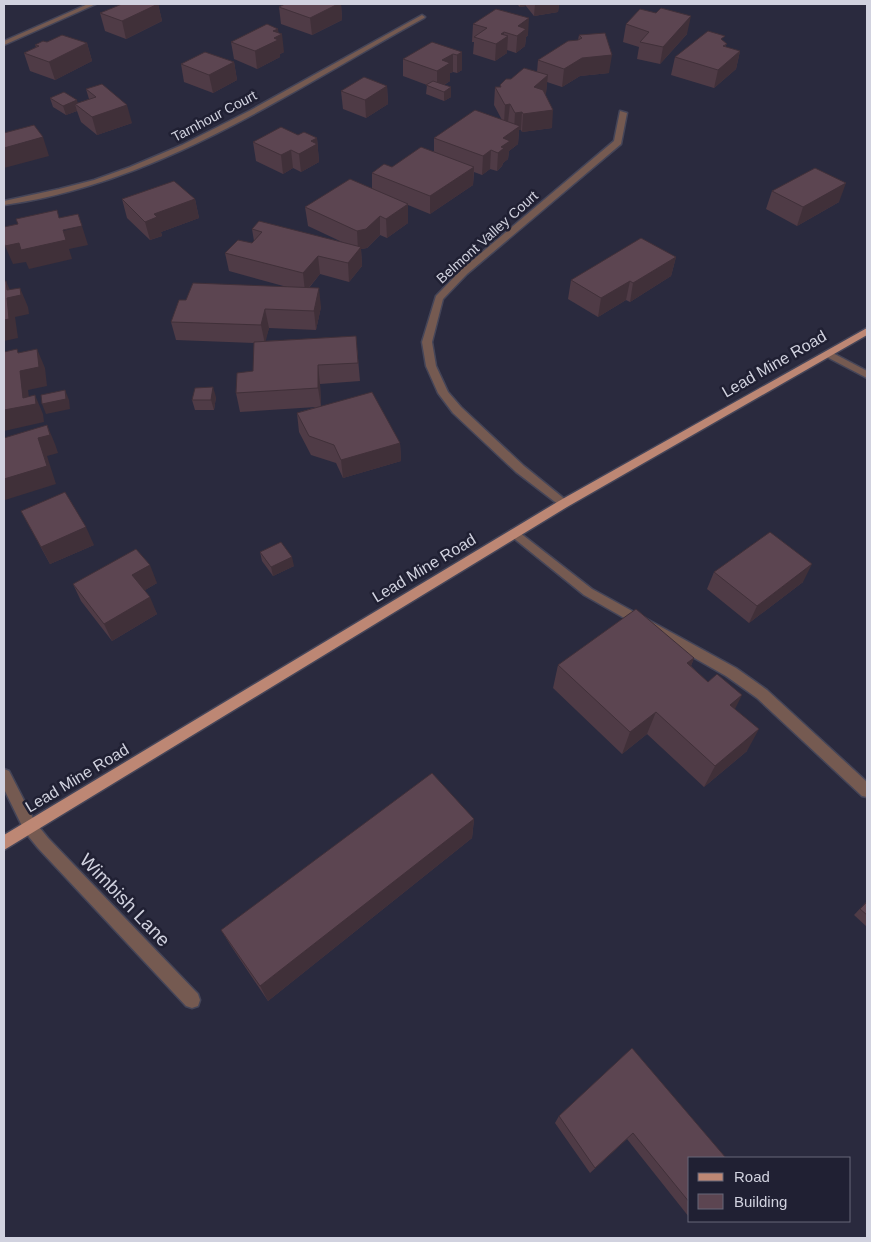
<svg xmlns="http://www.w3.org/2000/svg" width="871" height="1242" font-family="Arial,sans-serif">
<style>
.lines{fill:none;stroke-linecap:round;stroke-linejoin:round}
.minor-casing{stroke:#454558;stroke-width:3}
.major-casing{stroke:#454558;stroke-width:3}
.minor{fill:#755a51;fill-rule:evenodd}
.major{fill:#bd8774;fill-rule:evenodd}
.wall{fill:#4f3b46}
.shaded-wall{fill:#403039}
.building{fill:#5c4551;stroke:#403039}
.labels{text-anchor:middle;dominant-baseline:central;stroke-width:5;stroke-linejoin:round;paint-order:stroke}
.far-street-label{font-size:14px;fill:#d1d2df;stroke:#202033}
.street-label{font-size:16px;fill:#d1d2df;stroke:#202033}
.near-street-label{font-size:19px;fill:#d1d2df;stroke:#202033}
</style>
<rect width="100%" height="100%" fill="#2a2a3e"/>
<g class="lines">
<defs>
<g id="minor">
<path d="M88 4H96L4 45V41Z"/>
<path d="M422 15 425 17 424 18C289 92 159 183 4 205V201L59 189 94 180 130 167 182 145 251 110Z"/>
<path d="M620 111 627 113 621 144 467 274 443 299 432 342 436 366 448 392 461 407 524 466 567 501 569 504 563 508 516 472 453 413 438 393 426 366 422 342 436 296 461 270 614 141Z"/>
<path d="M829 351 867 371V378L825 356V352Z"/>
<path d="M515 529 592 589 736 668 767 690 867 782V797L862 796 757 698 726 676 584 595 511 536 509 533 511 530Z"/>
<path d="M4 769 9 771 35 822 48 838 198 994 200 1000 198 1006 192 1008 186 1006 38 848 25 832 4 789Z"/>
</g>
<path id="major" d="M867 328V335L567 507 4 850V835L559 501Z"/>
</defs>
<use href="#minor" class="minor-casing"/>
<use href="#major" class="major-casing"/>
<use href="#minor" class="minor"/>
<use href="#major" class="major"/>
</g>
<g class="wall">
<path d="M158 4 162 21 126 39 105 31 100 13Z"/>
<path d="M285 4H341L342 20 312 35 281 24 279 7Z"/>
<path d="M517 4H559L558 12 534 16 526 6 520 7Z"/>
<path d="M473 24 528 35 526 37 525 46 516 53 507 50V53L495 61 473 54 474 42H472Z"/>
<path d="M626 24 687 34 660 64 637 59 639 47 623 42Z"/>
<path d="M579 35 609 73 580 76 562 87 547 82 546 93 545 94 552 128 522 132 521 130H519L518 144 509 151 508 159 503 163 502 166 497 171 490 169 482 175 474 172 473 185 430 214 408 205V223L387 238 380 235 367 248 361 249 362 266 349 282 320 274 309 288 321 307 316 330 269 328 265 341 356 336 360 381 320 384 321 406 400 443 401 461 343 478 336 463 311 455 299 432 297 413 316 407 240 412 236 393 253 371 254 343 176 340 171 322 186 300 287 287 229 271 225 253 252 243 254 241 252 229 342 242 308 226 305 207 372 189V173L392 167 434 151V138L502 120 494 105 495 87H500V85L511 79 537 72 538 60 578 40Z"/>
<path d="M724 41 726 47 740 51 736 69 714 88 671 75 675 57Z"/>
<path d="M47 42 87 43 92 61 55 80 30 71 24 53 36 47 35 45Z"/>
<path d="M231 42 284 52 280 54V57L257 69 234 59Z"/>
<path d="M462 52V70L457 73 453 72 450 73V81L444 85 451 97 444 101 426 94 427 85 403 76V59Z"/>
<path d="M234 62 237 80 213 93 184 82 181 64Z"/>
<path d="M387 86 388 104 366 118 343 109 341 91Z"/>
<path d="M86 89 132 123 97 135 81 122 77 111 66 115 53 107 50 98 78 103 89 99Z"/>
<path d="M298 135 317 138 319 162 301 172 293 168 283 174 256 161 253 142Z"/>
<path d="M772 191 839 202 797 226 766 209Z"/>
<path d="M122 199H195L199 218 161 232 162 236 150 240 127 218Z"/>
<path d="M676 257 671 276 630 302 626 300 598 317 568 299 571 280Z"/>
<path d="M216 397 214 410H195L192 400Z"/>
<path d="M21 511 94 545 50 564Z"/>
<path d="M260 552 294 566 273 576 262 561Z"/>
<path d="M714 572 803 582 749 623 707 589Z"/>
<path d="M157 583 145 590 157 614 112 641 81 601 73 584Z"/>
<path d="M694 658 691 666 708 682 735 709 747 751 704 787 647 734 622 754 553 688 558 665Z"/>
<path d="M474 819 472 838 268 1001 231 946 221 930Z"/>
<path d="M867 901V927L854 915Z"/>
<path d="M632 1048 690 1158 689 1217 627 1139 590 1173 555 1123 559 1116Z"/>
</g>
<g class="shaded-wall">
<path d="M158 4 162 21 126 39 122 21Z"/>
<path d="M338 4H341L342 20 312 35 310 18Z"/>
<path d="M520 4H526V6L520 7Z"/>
<path d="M535 4H559L558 12 534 16Z"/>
<path d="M691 16 687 34 660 64 663 47Z"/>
<path d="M529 18 528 35 526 37 525 46 516 53 518 26Z"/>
<path d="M278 29 279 35 282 34 284 52 280 54V57L257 69 255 51 273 31Z"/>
<path d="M504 32V38L508 36 507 53 495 61 496 44 501 34Z"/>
<path d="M87 43 92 61 55 80 49 62Z"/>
<path d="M740 51 736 69 714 88 718 70Z"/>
<path d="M462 52V70L457 73V55Z"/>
<path d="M453 54V72L450 73V81L437 89V71L442 60Z"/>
<path d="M612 55 609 73 580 76 562 87 564 69 582 58Z"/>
<path d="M234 62 237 80 213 93 209 75Z"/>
<path d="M548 75 546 93 533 105 534 87Z"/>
<path d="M387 86 388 104 366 118 365 100Z"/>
<path d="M451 87V97L444 101V92Z"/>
<path d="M77 100 79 107 75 104 77 111 66 115 63 106Z"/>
<path d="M510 104 508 122 504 123 505 105Z"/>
<path d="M127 105 132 123 97 135 92 117Z"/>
<path d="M553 110 552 128 522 132 523 114Z"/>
<path d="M522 112 521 130H519L518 144 509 151 508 159 503 163 502 166 497 171 498 153 503 138 514 130 515 113Z"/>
<path d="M43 137 49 156 4 168V148Z"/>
<path d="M317 138 319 162 301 172 299 154 311 141Z"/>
<path d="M291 150 293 168 283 174 281 155Z"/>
<path d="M491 150 490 169 482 175 483 156Z"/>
<path d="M474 167 473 185 430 214V196Z"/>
<path d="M846 183 839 202 797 226 803 207Z"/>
<path d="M195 199 199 218 161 232 162 236 150 240 145 222 154 214Z"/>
<path d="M408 204V223L387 238 386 219Z"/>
<path d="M380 216V235L367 248 361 249 362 266 349 282 348 263 358 250 357 231Z"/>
<path d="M82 226 88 245 69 249 72 259 29 269 26 262 13 264 5 246Z"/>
<path d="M318 256 320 274 305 292 303 273Z"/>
<path d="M676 257 671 276 630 302 633 283Z"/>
<path d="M6 281 13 297 20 288 28 307 29 314 15 317 18 338 4 341V320L7 290Z"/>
<path d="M630 281 626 300 598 317 601 298Z"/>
<path d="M319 288 321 307 316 330 314 311Z"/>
<path d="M265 309 269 328 265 344 261 325Z"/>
<path d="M17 349 25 368 37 349 45 368 47 386 28 390 30 405 35 395 43 414 44 422 4 431V410L23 398Z"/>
<path d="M318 365 320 384 321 407 318 388Z"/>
<path d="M213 387 216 397 214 410 211 400Z"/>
<path d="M65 390 69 400 70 409 46 414 42 404Z"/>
<path d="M47 425 55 444 58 453 47 456 56 484 5 500 4 498V479L38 438Z"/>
<path d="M400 443 401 461 343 478 341 460Z"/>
<path d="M86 527 94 545 50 564 41 547Z"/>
<path d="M292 557 294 566 273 576 271 567Z"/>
<path d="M812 564 803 582 749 623 757 606Z"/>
<path d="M150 565 157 583 140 593 132 575Z"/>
<path d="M150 597 157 614 112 641 104 624Z"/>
<path d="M694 658 685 681 687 663Z"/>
<path d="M742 695 731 717 730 705Z"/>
<path d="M656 712 647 734 622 754 630 732Z"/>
<path d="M759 729 747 751 704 787 715 766Z"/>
<path d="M474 819 472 838 268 1001 260 986Z"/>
</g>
<g class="building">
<path d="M122 4H158L122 21 100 13Z"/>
<path d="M285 4H338L310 18 279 7Z"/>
<path d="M661 8 691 16 663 47 640 42 649 32 626 24 640 9 656 13Z"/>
<path d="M496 9 529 18 518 26 526 29 517 36 504 32 501 34 508 36 496 44 474 37 487 28 473 24Z"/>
<path d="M267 24 278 29 273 31 282 34 274 38 278 40 255 51 231 42Z"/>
<path d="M708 31 725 36 721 39 727 44 723 46 740 51 718 70 675 57Z"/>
<path d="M605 33 612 55 582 58 564 69 538 60 568 41 578 40 582 38 579 35Z"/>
<path d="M62 35 87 43 49 62 24 53 39 46 35 45 43 41 47 42Z"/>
<path d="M432 42 462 52 457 55 453 54 442 60 450 63 437 71 403 59Z"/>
<path d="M205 52 234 62 209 75 181 64Z"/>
<path d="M524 68 548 75 534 87 543 90 553 110 523 114 522 112 515 113 510 104 505 105 495 87H501L500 85 506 79H511Z"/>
<path d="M364 77 387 86 365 100 341 91Z"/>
<path d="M433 81 451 87 444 92 426 85Z"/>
<path d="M102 84 127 105 92 117 75 104 96 97 86 89Z"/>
<path d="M64 92 77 100 63 106 50 98Z"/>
<path d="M475 110 520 126 503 138 510 141 501 147 504 148 498 153 491 150 483 156 434 138Z"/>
<path d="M34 125 43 137 4 148V133Z"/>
<path d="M281 127 298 135 304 132 317 138 311 141 317 144 299 154 291 150 281 155 253 142Z"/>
<path d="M421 147 474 167 430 196 372 173 384 164 392 167Z"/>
<path d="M815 168 846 183 803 207 772 191Z"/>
<path d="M350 179 408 204 386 219 380 216 366 229 357 231 305 207Z"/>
<path d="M174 181 195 199 154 214 157 217 145 222 122 199Z"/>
<path d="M57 210 59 218 78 214 82 226 63 230 66 240 21 250 19 243 5 246 4 241V227L18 224 16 219Z"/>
<path d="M259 221 361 247 348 263 318 256 303 273 225 253 238 240 252 243 262 232 252 229Z"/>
<path d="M641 238 676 257 633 283 630 281 601 298 571 280Z"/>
<path d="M4 281H6L7 290 20 288 21 295 7 298 9 319 4 320Z"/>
<path d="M193 283 319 288 314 311 265 309 261 325 171 322 179 300H186Z"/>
<path d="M356 336 358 363 318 365V388L236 393 237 373 253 371 254 342Z"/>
<path d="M17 349 18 353 37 349 39 367 20 371 23 398 35 395 36 404 4 410V352Z"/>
<path d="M213 387 211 400H192L195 388Z"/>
<path d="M65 390 66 399 42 404 41 395Z"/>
<path d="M372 392 400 443 341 460 334 445 309 436 297 413Z"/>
<path d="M47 425 50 435 38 438 47 466 4 479V438Z"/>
<path d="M65 492 86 527 41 547 21 511Z"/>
<path d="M770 532 812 564 757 606 714 572Z"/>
<path d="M281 542 292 557 271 567 260 552Z"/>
<path d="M136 549 150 565 132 575 150 597 104 624 73 584Z"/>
<path d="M636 609 694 658 687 663 708 682 717 674 742 695 730 705 759 729 715 766 656 712 630 732 558 665Z"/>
<path d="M432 773 474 819 260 986 221 930Z"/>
<path d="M867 902V915L860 909Z"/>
<path d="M632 1048 726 1158H690V1203L633 1133 595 1168 559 1116Z"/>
</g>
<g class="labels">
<g class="far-street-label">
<text transform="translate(214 116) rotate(-28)">Tarnhour Court</text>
<text transform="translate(487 237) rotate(-42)">Belmont Valley Court</text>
</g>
<g class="street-label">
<text transform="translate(774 364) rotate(-30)">Lead Mine Road</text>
<text transform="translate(424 568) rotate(-31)">Lead Mine Road</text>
<text transform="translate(77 778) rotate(-31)">Lead Mine Road</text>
</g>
<g class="near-street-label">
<text transform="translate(125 900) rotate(46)">Wimbish Lane</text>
</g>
</g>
<rect width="871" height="1242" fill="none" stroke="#d1d2df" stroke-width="10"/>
<rect x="688" y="1157" width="162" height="65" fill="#202033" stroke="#676778"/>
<rect x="698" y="1173" width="25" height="8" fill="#bd8774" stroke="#676778"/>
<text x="734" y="1182" font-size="15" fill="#d1d2df">Road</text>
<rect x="698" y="1194" width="25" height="15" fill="#5c4551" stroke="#676778"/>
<text x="734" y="1207" font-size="15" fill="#d1d2df">Building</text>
</svg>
